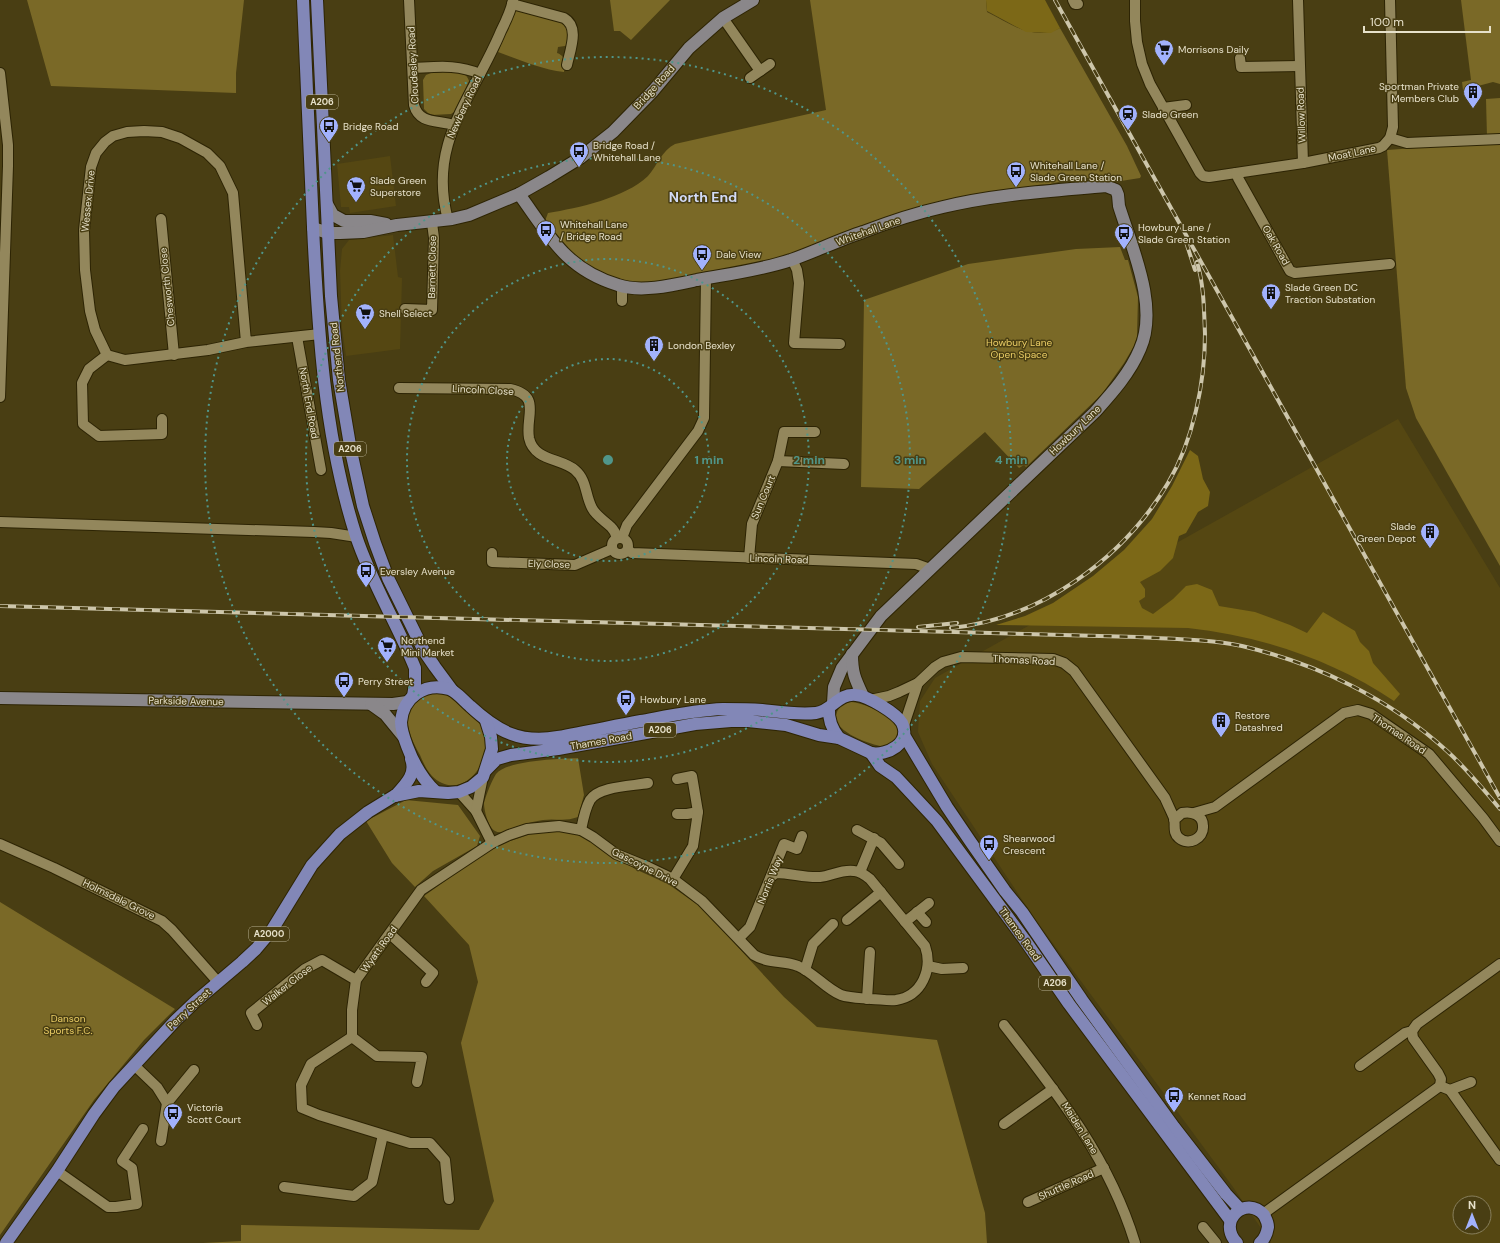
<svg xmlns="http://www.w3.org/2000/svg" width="1500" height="1243" font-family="'DM Sans',sans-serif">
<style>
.built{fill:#554712;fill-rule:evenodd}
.green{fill:#7a6927}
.forest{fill:#7c6817}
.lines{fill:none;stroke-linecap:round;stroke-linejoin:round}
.street-casing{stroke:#2d2404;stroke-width:12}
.secondary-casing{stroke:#2d2404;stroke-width:14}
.primary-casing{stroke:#2d2404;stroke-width:14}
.street{stroke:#93875c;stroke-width:10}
.secondary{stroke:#8a878a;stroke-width:12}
.primary{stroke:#8287b7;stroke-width:12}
.rail-casing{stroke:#cdc6ab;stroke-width:4}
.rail{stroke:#493e13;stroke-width:2.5;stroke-dasharray:8;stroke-linecap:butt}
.ring{fill:none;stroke:#50968a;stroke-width:2;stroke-dasharray:2 4}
.labels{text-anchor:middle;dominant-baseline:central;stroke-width:3;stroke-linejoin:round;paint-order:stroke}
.shield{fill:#493e13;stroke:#b8b093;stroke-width:1}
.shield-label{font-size:9px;font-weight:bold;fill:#e7e1ca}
.poi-label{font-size:10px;fill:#e7e1ca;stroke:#493e13;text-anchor:start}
.street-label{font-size:10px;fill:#e7e1ca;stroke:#493e13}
.park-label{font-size:10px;fill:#eacd65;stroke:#493e13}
.district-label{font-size:14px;font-weight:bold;fill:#d2daf6;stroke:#493e13}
.centre{fill:#50968a;stroke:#493e13;stroke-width:2}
.ring-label{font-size:12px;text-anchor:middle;font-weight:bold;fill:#50968a;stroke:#493e13;stroke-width:3;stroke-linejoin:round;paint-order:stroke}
</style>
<rect width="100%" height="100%" fill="#493e13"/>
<g class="built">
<path d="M390 156 396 206 350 213 349 207H341L337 164Z"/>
<path d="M393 235 398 277 402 278 400 349 346 356 342 328 340 271 342 249 349 240Z"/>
<path d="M1398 419 1500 588V1243H1271L1233 1187 1035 919 932 764 918 732 920 701 935 678ZM1460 1203H1484V1227H1460Z"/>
</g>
<g class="green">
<path d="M27 0H244L236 73V93L51 86Z"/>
<path d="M610 0H670L631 40 620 31H614Z"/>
<path d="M810 0H986L987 12C1011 24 1034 42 1060 28L1127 146 1141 176 1140 178 1121 181 1114 177 1106 176 1067 180 852 231 805 248 788 256 744 268 712 273 709 271 704 272 703 274 641 285 612 280 573 258 545 221 548 213C578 208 625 198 648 176 657 166 662 150 675 144L826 110Z"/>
<path d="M1461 0H1500V84L1493 82 1463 90 1462 82 1471 80Z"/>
<path d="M515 10 562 21 570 27 567 45 565 46 558 47 557 53C566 56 565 63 564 72 540 69 520 60 498 52Z"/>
<path d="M456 71C462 73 467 74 469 81L454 112 451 114 432 115 428 113 424 109 423 80 426 75 431 73Z"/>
<path d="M1500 98V136L1487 137 1486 99Z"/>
<path d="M1457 145H1500V566L1416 418 1406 388 1387 150Z"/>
<path d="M1120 247 1125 260H1128L1138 297 1137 337 1134 346 1124 363 1102 394 1026 467 1024 465 1019 468 985 432 919 489 861 487 864 300 968 264 1076 249Z"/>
<path d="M431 693 444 694 450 697 481 725C488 739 487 753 480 766 470 785 449 793 432 776 427 771 423 762 420 755 407 732 396 703 431 693Z"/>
<path d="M851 702C864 703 889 714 896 725 903 736 891 748 880 746 867 743 829 730 837 712 839 706 845 703 851 702Z"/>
<path d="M578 758 584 795 578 817C564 822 556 818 543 820 536 821 527 823 519 826 512 828 502 835 495 831 488 827 484 810 484 803 486 795 492 780 496 774 508 760 559 759 578 758Z"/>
<path d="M406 800 458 805 480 836 477 846 433 871 415 887 392 863 366 821Z"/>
<path d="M558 830 585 835 635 869 668 884 701 907 784 997 817 1027 937 1040 985 1213 987 1243H203L241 1241V1225L479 1230 494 1201 461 1043 478 982 469 945 424 896 493 847 533 833Z"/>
<path d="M0 902 175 1009 144 1040 94 1100 0 1235Z"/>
</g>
<g class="forest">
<path d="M986 0H1045L1060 28 1051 33 1026 32 987 11Z"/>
<path d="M1190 450 1198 456 1203 479 1210 492 1208 506 1198 512 1186 533 1179 536 1173 558 1160 571 1140 582 1145 589V597L1139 601 1142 608 1153 614 1173 599 1186 586 1197 584 1212 590 1219 606 1255 612 1290 625 1307 633 1323 612 1355 631 1360 642 1369 651 1373 663 1400 694 1394 701C1333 660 1261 636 1188 628L996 625 1025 616 1053 603 1093 576 1124 550 1152 519 1172 486Z"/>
</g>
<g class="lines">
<defs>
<g id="street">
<path d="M409 0 414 105C419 124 437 120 454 125"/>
<path d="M1073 0 1075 4H1078"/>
<path d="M1135 0V21L1137 42 1142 64 1150 84 1200 173 1203 176 1209 177 1303 163 1379 148 1383 146 1390 138 1393 127 1390 0"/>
<path d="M1298 0 1303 163"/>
<path d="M512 4 564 18C580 27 570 50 567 65"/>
<path d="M723 18 760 71"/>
<path d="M1240 58 1241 67 1299 66"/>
<path d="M413 68C437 67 457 64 480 74"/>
<path d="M0 73 8 145V166L0 397"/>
<path d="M750 78 770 64"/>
<path d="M1163 108 1186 105"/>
<path d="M1390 138 1407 143 1500 139"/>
<path d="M1236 173 1238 178 1290 271 1295 273 1390 264"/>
<path d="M161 219 174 355"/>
<path d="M448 220C427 142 473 98 501 31 506 21 511 11 513 0"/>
<path d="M792 259 797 270 799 283 794 343 840 344"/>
<path d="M622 301V286"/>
<path d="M405 309 432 310 434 238 432 223"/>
<path d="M297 337 321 470"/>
<path d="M246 342 233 193 220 166 207 153 180 138 162 132 144 131 127 132 113 136 105 142 96 153 91 167 84 230 85 270 90 311 95 330 107 355 125 360 208 350 246 342 320 334"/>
<path d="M107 355 89 369 82 383 83 424 99 436 162 434V419"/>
<path d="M399 388 510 389C542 396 525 416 529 438 534 461 561 458 575 470 587 480 585 495 592 508 596 516 605 521 611 527 614 530 616 534 617 538"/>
<path d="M778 461 844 464"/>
<path d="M0 522 314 532 331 533 357 537"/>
<circle cx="620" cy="546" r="8"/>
<path d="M622 538 627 525 698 431 704 418 706 278"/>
<path d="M628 550 632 553 916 564 930 569"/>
<path d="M492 553V562L575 565 612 549"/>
<path d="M749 558 752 524 778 461 784 432H815"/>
<path d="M870 700 889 696 899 692 918 683 935 667 943 662 961 657 1053 659 1064 663 1074 671 1165 798C1168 805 1171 811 1174 818 1176 825 1172 832 1179 838 1188 846 1204 839 1203 826 1203 815 1192 811 1182 813L1174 820"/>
<path d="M904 729 905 722 918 683"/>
<path d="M459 792 476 811 492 843"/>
<path d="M476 811 483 777"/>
<path d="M1194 813 1215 807 1344 713 1358 710 1371 714 1429 754 1483 818 1500 841"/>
<path d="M677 814H687L698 812"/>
<path d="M581 830C583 820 585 809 590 800 599 786 633 786 648 783"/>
<path d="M857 830 881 843 899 864"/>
<path d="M0 844 54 868 162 921 172 930 218 982"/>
<path d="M860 872 874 838"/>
<path d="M673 879 693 846 698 812 692 776 677 779"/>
<path d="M917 912 926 922"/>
<path d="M847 920 881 892"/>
<path d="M905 922 929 903"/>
<path d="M390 934 433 973 426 982"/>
<path d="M739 938 750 927 784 844 797 849 802 836"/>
<path d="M928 966 942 969 963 968"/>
<path d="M805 970 813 944 833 924"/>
<path d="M867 999 870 952"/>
<path d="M257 1025 251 1013 305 969 322 960 356 980"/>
<path d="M1004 1025C1058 1094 1109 1158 1135 1243"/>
<path d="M1412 1031 1413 1038 1438 1073 1441 1079 1440 1086 1450 1090 1471 1082"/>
<path d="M352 1037 377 1056 422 1057 417 1082"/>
<path d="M134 1065 157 1087 167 1103"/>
<path d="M1360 1066 1405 1033 1412 1031 1417 1024 1500 964"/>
<path d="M1450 1090 1500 1160"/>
<path d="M1004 1124 1053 1089"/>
<path d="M161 1141 167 1103 194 1070"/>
<path d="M57 1171 108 1207H116L137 1204 132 1168 122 1161 143 1129"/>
<path d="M284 1187 354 1196 372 1182 383 1135"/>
<path d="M449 1199 445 1160 430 1143H410L319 1115 302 1108 301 1085 311 1064 352 1037V1010L356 980 421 890 492 843 509 835 527 829 559 826 581 830 593 837 616 854 648 867 673 879 702 901 754 955C769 964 782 960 798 966 814 973 825 988 841 995 850 998 861 998 871 999 879 999 888 1001 896 1000 922 996 933 969 925 946L870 879C865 875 860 871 854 871 842 869 831 876 820 877 805 878 791 873 776 873L772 876"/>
<path d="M1028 1202 1104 1168"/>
<path d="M1263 1214 1440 1086"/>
<path d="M1203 1227 1216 1243"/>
</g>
<g id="secondary">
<path d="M519 194C549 235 565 269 618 285 641 293 674 285 697 280 729 274 761 270 791 260 816 251 839 240 863 232 889 222 916 213 943 207 996 194 1052 191 1106 186L1116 190 1118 195 1119 206C1132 248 1159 307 1140 349 1130 373 1112 393 1095 412L881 616 842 668 834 687 833 703"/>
<path d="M327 204 333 215 344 221H370L386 224"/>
<path d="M313 228 328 233H340L363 232 397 225 452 219 469 215 519 194 549 177 580 158 613 132 653 91 689 48 723 18 753 0"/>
<path d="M852 654C852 673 855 679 863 696"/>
<path d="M0 698 393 704 407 702"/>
<path d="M371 704 385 714 403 736"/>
</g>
<g id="primary">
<path d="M303 0C306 76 310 151 313 227 318 330 324 436 356 536 371 582 397 623 415 668V684L413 696"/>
<path d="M317 0 331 296 339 380 351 451 363 506 375 543 388 578 424 651 435 667 452 690"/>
<path d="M829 708C828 720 832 729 839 738"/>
<path d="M904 735 947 807 970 841 1005 891 1022 912 1082 1000 1174 1127 1226 1194 1240 1209"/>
<path d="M871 753 880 766 896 777 937 821 1024 939 1069 1004 1230 1220"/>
<path d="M436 792C423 780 413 762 407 746 404 738 401 730 401 722 403 697 425 682 449 689 456 691 464 701 470 706 497 731 520 744 558 737 586 732 614 726 641 721 668 716 695 710 723 709 736 709 749 709 762 710 780 712 798 715 816 713 832 711 838 693 856 695 868 696 896 713 902 723 912 743 887 756 871 753L839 738 819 735 786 725 748 721H731L695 724 558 749 511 755 497 759 486 770"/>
<path d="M395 796C405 785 417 774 411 759"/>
<path d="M6 1243 57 1171 94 1114 114 1087 176 1020 196 1001 242 962 256 949 272 930 312 865 340 834 368 812 394 796 419 791 448 793 459 792 471 787 483 777 492 749 491 737 486 721"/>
<path d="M1237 1243C1216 1221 1246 1194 1264 1215 1266 1219 1268 1222 1268 1227 1267 1233 1265 1239 1260 1243"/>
</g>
</defs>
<use href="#street" class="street-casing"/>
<use href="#secondary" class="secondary-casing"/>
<use href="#primary" class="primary-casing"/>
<use href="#street" class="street"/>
<use href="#secondary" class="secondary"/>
<use href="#primary" class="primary"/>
<defs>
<g id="rail">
<path d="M1055 0 1500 798"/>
<path d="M1186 242 1195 270"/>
<path d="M0 606 1137 637C1172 639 1208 639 1242 646 1318 664 1390 699 1447 751 1467 769 1483 789 1500 809"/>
<path d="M918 627 957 623"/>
<path d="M951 628C1040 619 1123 559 1168 483 1193 441 1205 383 1205 334 1204 310 1204 285 1197 262"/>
</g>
</defs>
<use href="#rail" class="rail-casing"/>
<use href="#rail" class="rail"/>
</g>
<g class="ring">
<circle cx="608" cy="460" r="101"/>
<circle cx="608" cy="460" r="201"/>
<circle cx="608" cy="460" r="302"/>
<circle cx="608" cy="460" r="403"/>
</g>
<defs>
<symbol id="supermarket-pin" viewBox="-11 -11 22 30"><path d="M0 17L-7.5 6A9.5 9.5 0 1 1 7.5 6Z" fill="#a2b2fd" stroke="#493e13"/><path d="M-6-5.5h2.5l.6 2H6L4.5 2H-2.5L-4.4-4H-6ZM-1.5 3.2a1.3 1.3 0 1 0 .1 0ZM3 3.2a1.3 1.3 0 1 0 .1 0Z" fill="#111"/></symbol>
<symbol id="building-pin" viewBox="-11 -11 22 30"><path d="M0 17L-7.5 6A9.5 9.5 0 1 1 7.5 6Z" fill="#a2b2fd" stroke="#493e13"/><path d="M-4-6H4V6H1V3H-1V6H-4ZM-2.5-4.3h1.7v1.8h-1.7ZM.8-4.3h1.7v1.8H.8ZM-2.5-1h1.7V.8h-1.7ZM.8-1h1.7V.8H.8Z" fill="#111"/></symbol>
<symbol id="station-pin" viewBox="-11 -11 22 30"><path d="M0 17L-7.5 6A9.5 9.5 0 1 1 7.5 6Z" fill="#a2b2fd" stroke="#493e13"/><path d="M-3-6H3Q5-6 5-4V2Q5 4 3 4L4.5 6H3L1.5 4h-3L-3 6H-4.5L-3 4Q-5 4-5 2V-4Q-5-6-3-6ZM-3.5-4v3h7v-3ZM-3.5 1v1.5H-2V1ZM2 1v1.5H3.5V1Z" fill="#111"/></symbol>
<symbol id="bus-pin" viewBox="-11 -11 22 30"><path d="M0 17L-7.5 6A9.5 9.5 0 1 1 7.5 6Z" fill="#a2b2fd" stroke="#493e13"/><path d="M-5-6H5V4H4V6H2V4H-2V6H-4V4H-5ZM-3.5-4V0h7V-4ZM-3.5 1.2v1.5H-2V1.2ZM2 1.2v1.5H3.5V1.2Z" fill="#111"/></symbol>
</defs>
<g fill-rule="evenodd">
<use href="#supermarket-pin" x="1153" y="38" width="22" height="30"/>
<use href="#building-pin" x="1462" y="81" width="22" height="30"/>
<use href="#station-pin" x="1117" y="103" width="22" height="30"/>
<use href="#bus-pin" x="318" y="115" width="22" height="30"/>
<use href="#bus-pin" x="568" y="140" width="22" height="30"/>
<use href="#bus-pin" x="1005" y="160" width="22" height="30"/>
<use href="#supermarket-pin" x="345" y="175" width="22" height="30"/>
<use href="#bus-pin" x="535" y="219" width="22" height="30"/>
<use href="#bus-pin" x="1113" y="222" width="22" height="30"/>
<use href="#bus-pin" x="691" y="243" width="22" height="30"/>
<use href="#building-pin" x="1260" y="282" width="22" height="30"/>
<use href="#supermarket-pin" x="354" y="302" width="22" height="30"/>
<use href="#building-pin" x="643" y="334" width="22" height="30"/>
<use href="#building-pin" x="1419" y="521" width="22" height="30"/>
<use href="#bus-pin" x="355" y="560" width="22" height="30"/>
<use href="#supermarket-pin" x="376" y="635" width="22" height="30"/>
<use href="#bus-pin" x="333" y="670" width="22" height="30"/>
<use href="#bus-pin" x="615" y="688" width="22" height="30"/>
<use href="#building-pin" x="1210" y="710" width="22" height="30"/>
<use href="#bus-pin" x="978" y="833" width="22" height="30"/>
<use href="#bus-pin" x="1163" y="1085" width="22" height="30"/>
<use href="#bus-pin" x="162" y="1102" width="22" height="30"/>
</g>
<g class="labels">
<g class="shield">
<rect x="306" y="95" width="32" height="14" rx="3"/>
<rect x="334" y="442" width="32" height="14" rx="3"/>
<rect x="644" y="723" width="32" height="14" rx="3"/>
<rect x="249" y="927" width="40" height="14" rx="3"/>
<rect x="1039" y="976" width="32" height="14" rx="3"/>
</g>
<g class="shield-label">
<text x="322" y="102">A206</text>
<text x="350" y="449">A206</text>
<text x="660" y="730">A206</text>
<text x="269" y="934">A2000</text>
<text x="1055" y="983">A206</text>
</g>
<g class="poi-label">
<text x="1178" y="49">Morrisons Daily</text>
<text x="1459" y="86" text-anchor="end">Sportman Private<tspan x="1459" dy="12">Members Club</tspan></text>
<text x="1142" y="114">Slade Green</text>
<text x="343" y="126">Bridge Road</text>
<text x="593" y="145">Bridge Road /<tspan x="593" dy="12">Whitehall Lane</tspan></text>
<text x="1030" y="165">Whitehall Lane /<tspan x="1030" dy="12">Slade Green Station</tspan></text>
<text x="370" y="180">Slade Green<tspan x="370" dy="12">Superstore</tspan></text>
<text x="560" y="224">Whitehall Lane<tspan x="560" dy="12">/ Bridge Road</tspan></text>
<text x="1138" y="227">Howbury Lane /<tspan x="1138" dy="12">Slade Green Station</tspan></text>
<text x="716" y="254">Dale View</text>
<text x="1285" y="287">Slade Green DC<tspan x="1285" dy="12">Traction Substation</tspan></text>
<text x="379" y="313">Shell Select</text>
<text x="668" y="345">London Bexley</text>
<text x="1416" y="526" text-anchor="end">Slade<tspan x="1416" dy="12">Green Depot</tspan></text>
<text x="380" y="571">Eversley Avenue</text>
<text x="401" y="640">Northend<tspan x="401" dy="12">Mini Market</tspan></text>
<text x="358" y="681">Perry Street</text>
<text x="640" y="699">Howbury Lane</text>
<text x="1235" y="715">Restore<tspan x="1235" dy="12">Datashred</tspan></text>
<text x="1003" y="838">Shearwood<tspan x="1003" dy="12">Crescent</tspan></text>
<text x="1188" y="1096">Kennet Road</text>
<text x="187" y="1107">Victoria<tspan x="187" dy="12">Scott Court</tspan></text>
</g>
<g class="street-label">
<text transform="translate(413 65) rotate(-93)">Cloudesley Road</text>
<text transform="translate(654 87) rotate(-48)">Bridge Road</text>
<text transform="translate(464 107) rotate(-65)">Newbery Road</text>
<text transform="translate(1301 115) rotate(-92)">Willow Road</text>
<text transform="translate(1352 153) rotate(-12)">Moat Lane</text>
<text transform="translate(88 201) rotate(-84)">Wessex Drive</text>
<text transform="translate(868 231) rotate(-20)">Whitehall Lane</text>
<text transform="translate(1276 245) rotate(60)">Oak Road</text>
<text transform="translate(432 267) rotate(-89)">Barnett Close</text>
<text transform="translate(167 287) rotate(-96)">Chesworth Close</text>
<text transform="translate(337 357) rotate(-96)">Northend Road</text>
<text transform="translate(483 390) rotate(3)">Lincoln Close</text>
<text transform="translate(309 403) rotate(80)">North End Road</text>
<text transform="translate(1075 430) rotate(-44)">Howbury Lane</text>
<text transform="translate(763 497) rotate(-67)">Sun Court</text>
<text transform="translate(779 559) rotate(2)">Lincoln Road</text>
<text transform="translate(549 564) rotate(2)">Ely Close</text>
<text transform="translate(1024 660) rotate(3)">Thomas Road</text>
<text transform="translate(186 701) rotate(1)">Parkside Avenue</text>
<text transform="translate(1399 734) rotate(34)">Thomas Road</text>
<text transform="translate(601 741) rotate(-10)">Thames Road</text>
<text transform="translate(645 867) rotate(27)">Gascoyne Drive</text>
<text transform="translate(770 880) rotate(-68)">Norris Way</text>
<text transform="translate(119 899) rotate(26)">Holmsdale Grove</text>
<text transform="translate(1020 934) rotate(54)">Thames Road</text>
<text transform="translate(379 949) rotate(-54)">Wyatt Road</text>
<text transform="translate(287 985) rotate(-38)">Walker Close</text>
<text transform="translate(189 1009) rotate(-43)">Perry Street</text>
<text transform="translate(1080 1128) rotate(58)">Maiden Lane</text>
<text transform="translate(1066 1185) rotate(-24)">Shuttle Road</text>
</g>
<g class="park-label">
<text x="1019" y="342">Howbury Lane<tspan x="1019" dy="12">Open Space</tspan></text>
<text x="68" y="1018">Danson<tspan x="68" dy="12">Sports F.C.</tspan></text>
</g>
<g class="district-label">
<text x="703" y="197">North End</text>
</g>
</g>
<circle cx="608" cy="460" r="6" class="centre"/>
<g class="ring-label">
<text x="709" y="464">1 min</text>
<text x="809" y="464">2 min</text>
<text x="910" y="464">3 min</text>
<text x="1011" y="464">4 min</text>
</g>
<g transform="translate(1472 1215)"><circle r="19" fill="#493e13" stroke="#887f5c"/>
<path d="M0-3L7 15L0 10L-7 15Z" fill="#a2b2fd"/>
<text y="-6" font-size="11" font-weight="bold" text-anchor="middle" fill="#e7e1ca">N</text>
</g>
<path d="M1364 26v6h126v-6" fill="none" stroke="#e7e1ca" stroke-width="2"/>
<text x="1370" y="26" font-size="12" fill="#e7e1ca" stroke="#493e13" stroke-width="3" paint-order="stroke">100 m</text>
</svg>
